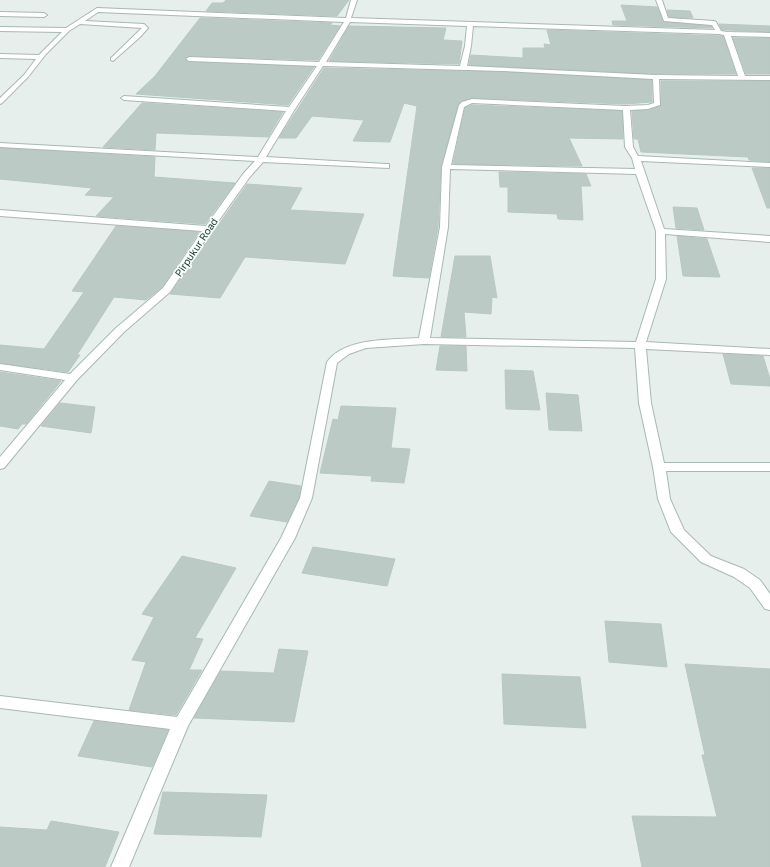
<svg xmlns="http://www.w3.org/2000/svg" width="770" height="867" font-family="'Golos Text',sans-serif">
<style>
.building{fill:#bbcac4;stroke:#b8c9c2}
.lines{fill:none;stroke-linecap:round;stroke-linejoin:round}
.street-casing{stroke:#a8b8b2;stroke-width:2}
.street{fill:#fff;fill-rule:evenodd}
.labels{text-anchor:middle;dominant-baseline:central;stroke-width:3.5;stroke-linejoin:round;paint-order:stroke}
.far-street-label{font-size:10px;fill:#24423a;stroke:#f7fbf9}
</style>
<rect width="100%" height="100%" fill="#e6efeb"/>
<g class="building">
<path d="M226 0H349L337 16 206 11 212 3H223Z"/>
<path d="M621 5 657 7 664 22 711 26 712 28 613 25 612 21H627Z"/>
<path d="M667 10 690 11 693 18 669 17Z"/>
<path d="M200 18 332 23 330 25 340 26 318 60 189 56 185 59 189 62 314 67 288 105 136 94 155 76Z"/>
<path d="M719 24 770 26V32L727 30H722Z"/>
<path d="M349 26 446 28 443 40 462 41 459 64 329 61Z"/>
<path d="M547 30 723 36 736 74H656L469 65 471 55 523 58V48H545L544 44 551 45Z"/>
<path d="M733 38H770V74H746Z"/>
<path d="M324 68 503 72 652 80V102L625 104 472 98 461 101 458 105 441 167 438 227 429 278 393 276 417 106 404 103 390 142 353 141 364 120 312 116 296 138H279Z"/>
<path d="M661 81H770V162L749 160 748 157 641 152 638 139H634L632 111 648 110 661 106Z"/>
<path d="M142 103 283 112 268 137 156 133 155 150 103 147Z"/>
<path d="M472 105 622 111 623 139 569 138 582 166 453 164 465 108Z"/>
<path d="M0 148 155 157 154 177 235 183 205 224 96 216 114 197 85 195 92 188 0 179Z"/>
<path d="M752 168H770V208H767Z"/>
<path d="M499 172 586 174 591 186H581L583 220 558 219 557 214 508 212V187H500Z"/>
<path d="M247 184 302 188 290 210 364 214 345 264 245 257 220 298 170 294Z"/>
<path d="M673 207 697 208 704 230 676 228Z"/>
<path d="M116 226 199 232 162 287 146 300 114 297 77 355H80L68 372 0 363V345L44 349 84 292 72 291Z"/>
<path d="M677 236 707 239 720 277 683 276Z"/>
<path d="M455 256H490L497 298 492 297 491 314 464 312 466 337H441Z"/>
<path d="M440 346H466L467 371 436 370Z"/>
<path d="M723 354 763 356 770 379V386L731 384Z"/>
<path d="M505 370 533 371 540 410 506 409Z"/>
<path d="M0 372 61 381 26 424H22L18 429 0 426Z"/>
<path d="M546 393 578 395 582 431 549 430Z"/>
<path d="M60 403 95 407 91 433 41 426Z"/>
<path d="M341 406 396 408 391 448 410 449 404 483 371 481 372 476 320 473 333 419 338 420Z"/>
<path d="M269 481 301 486 299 498 287 522 250 516Z"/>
<path d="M313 547 395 559 387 586 302 573Z"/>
<path d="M182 556 236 568 195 638 203 639 189 670H202L176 715 129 710 146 662 132 660 154 617 142 614Z"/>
<path d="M605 621 661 624 667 667 609 662Z"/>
<path d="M279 649 308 651 294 722 194 718 221 671 274 673Z"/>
<path d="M685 664 770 669V867H642L632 816 717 817 702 755H705Z"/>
<path d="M502 674 580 677 586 728 504 724Z"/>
<path d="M94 721 168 730 152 767 78 756Z"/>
<path d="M163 792 267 795 261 837 154 834Z"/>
<path d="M51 821 119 832 105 867H0V827L47 830Z"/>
</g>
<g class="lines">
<defs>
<g id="street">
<path d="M351 0H357L351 18 715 30 712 25 664 21 656 0H662L668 18 714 21 716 22 721 31 727 32 770 33V37L731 36 745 76H770V80L659 79 660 105 648 109 630 110 633 147 638 156 770 163V167L641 161 664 229 770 236V242L665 234 666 279 646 342 770 349V355L646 349 651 403 664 463H770V471H666L670 499 684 530 711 556 744 569 760 580 770 594V610L765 609 750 588 734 577 701 562 671 532 658 499 653 467 639 403 635 348 424 344 366 348 349 354 337 363 312 498 295 538 188 726 129 867H111L170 729 0 708V696L177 717 281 538 300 498 327 362C345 337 391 340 419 338L440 227 442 167 459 105 462 102 472 99 625 106 648 105 654 103 653 79 503 71 323 66 295 109 266 157 386 164H389V168L263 162 249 178 212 230 170 292 124 332 77 380 4 468 0 469V457L65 380 0 370V364L70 374 116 328 163 288 202 231 0 216V210L206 226 243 174 255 161 0 147V143L258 157 286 111 124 100 121 98 124 96 289 107 317 66 189 61 186 59 189 57 319 62 344 22 98 12 85 21 144 24 148 28 140 37 113 61 111 60V58L142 28 80 24 69 31 46 54 28 77 2 103 0 104V98L24 75 36 59 0 58V54L39 55 62 32 0 31V27L66 28 97 8 346 18ZM350 22 467 26 465 46 460 66 326 62ZM473 26 719 34 724 35 738 76 656 75 467 66 471 46ZM472 103 623 110 625 147 632 158 635 169 451 165 464 107ZM450 169 636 174 656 231V279L636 342 430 338 448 227Z"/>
<path d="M0 12 44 13 47 15 44 17 0 16Z"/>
</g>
</defs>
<use href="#street" class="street-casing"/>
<use href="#street" class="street"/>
</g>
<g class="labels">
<g class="far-street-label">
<text transform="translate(196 247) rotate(-56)">Pirpukur Road</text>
</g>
</g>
</svg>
